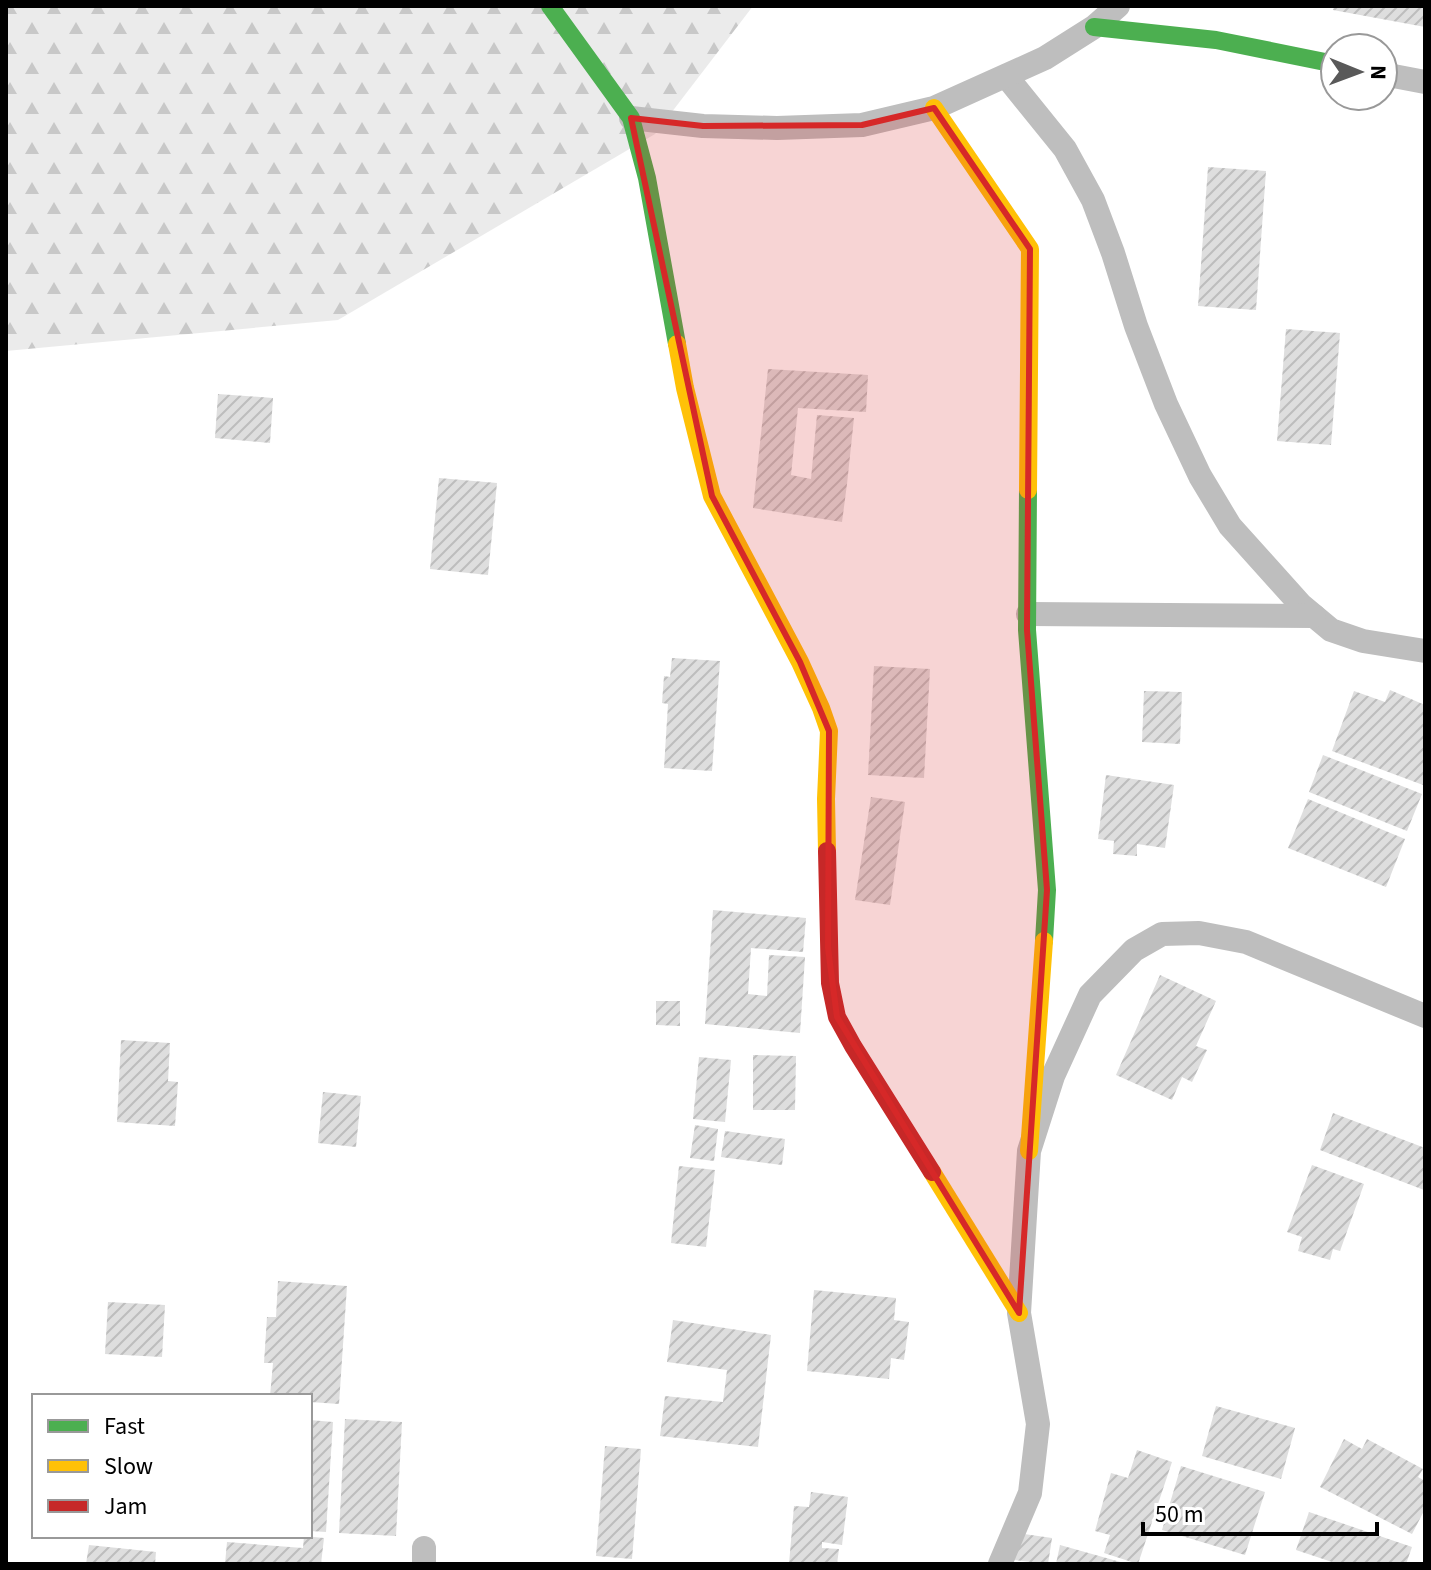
<svg xmlns="http://www.w3.org/2000/svg" width="1431" height="1570" font-family="'Source Sans 3',sans-serif">
<style>
.forest{fill:url(#forest-firs)}
.building{fill:url(#building-hatch)}
.lines{fill:none;stroke-linecap:round;stroke-linejoin:round}
.street{stroke:#bebebe;stroke-width:24}
.fast{stroke:#4caf50;stroke-width:18}
.slow{stroke:#ffc107;stroke-width:18}
.jam{stroke:#c62828;stroke-width:18}
.marked{fill:#d62828;fill-opacity:0.2;stroke:#d62828;stroke-width:6;stroke-linejoin:round}
</style>
<defs>
<pattern id="forest-firs" width="22" height="20" patternUnits="userSpaceOnUse" patternTransform="scale(2)"><rect width="22" height="20" fill="#ebebeb"/><path d="M5 1l3.5 6h-7zM16 11l3.5 6h-7z" fill="#c8c8c8"/></pattern>
<pattern id="building-hatch" width="6" height="6" patternUnits="userSpaceOnUse" patternTransform="scale(2)"><rect width="6" height="6" fill="#dedede"/><path d="M-1 1l2-2M0 6l6-6M5 7l2-2" fill="none" stroke="#bdbdbd"/></pattern>
</defs>
<rect width="100%" height="100%" fill="#fff"/>
<path class="forest" d="M6 6H753L655 134 338 320 6 351Z"/>
<g class="building">
<path d="M1334 6H1425V27L1333 10Z"/>
<path d="M1208 167 1266 171 1256 310 1198 306Z"/>
<path d="M1286 329 1340 333 1331 445 1277 441Z"/>
<path d="M768 369 868 375 866 412 798 408 791 475 811 479 817 415 854 418 847 484 842 522 753 508Z"/>
<path d="M218 394 273 398 270 443 215 438Z"/>
<path d="M439 478 497 483 488 575 430 569Z"/>
<path d="M672 658 720 661 712 771 664 768 668 704 662 703 664 676 670 677Z"/>
<path d="M874 666 930 669 924 778 868 775Z"/>
<path d="M1390 690 1425 705V779L1423 785 1332 751 1354 691 1385 702Z"/>
<path d="M1144 691 1182 692 1180 744 1142 742Z"/>
<path d="M1323 755 1422 794 1407 831 1309 792Z"/>
<path d="M1106 775 1174 785 1165 848 1137 844V856L1113 854 1114 841 1098 839Z"/>
<path d="M871 797 905 802 890 905 855 900Z"/>
<path d="M1308 799 1405 839 1386 887 1288 848Z"/>
<path d="M713 910 806 918 803 952 751 948 748 994 767 996 769 955 805 957 800 1033 705 1024Z"/>
<path d="M1160 975 1216 1001 1196 1046 1207 1050 1192 1082 1182 1077 1172 1100 1116 1075Z"/>
<path d="M656 1001H680V1026L656 1025Z"/>
<path d="M121 1040 170 1043 168 1081 178 1082 175 1126 117 1122Z"/>
<path d="M753 1055 796 1056 795 1110H753Z"/>
<path d="M699 1057 731 1060 725 1122 693 1119Z"/>
<path d="M323 1092 361 1096 356 1147 318 1143Z"/>
<path d="M1333 1113 1425 1148 1424 1190 1320 1150Z"/>
<path d="M695 1125 718 1129 714 1161 690 1158Z"/>
<path d="M725 1131 785 1139 782 1165 721 1157Z"/>
<path d="M1312 1165 1364 1184 1340 1251 1333 1249 1330 1260 1298 1251 1302 1237 1287 1232Z"/>
<path d="M679 1166 715 1170 706 1247 671 1243Z"/>
<path d="M278 1281 347 1286 339 1404 310 1402V1396H270L273 1363H264L267 1317H276Z"/>
<path d="M814 1290 896 1298 894 1320 909 1322 904 1360 891 1358 889 1379 807 1371Z"/>
<path d="M108 1302 165 1305 162 1357 105 1354Z"/>
<path d="M673 1320 771 1335 758 1447 660 1436 665 1396 723 1402 727 1370 667 1362Z"/>
<path d="M1216 1406 1295 1428 1281 1479 1202 1456Z"/>
<path d="M345 1419 402 1422 396 1536 339 1533Z"/>
<path d="M310 1420 333 1422 326 1532 310 1531Z"/>
<path d="M1344 1439 1362 1449 1367 1439 1423 1469 1418 1477 1425 1481V1509L1412 1534 1320 1487Z"/>
<path d="M605 1446 641 1449 632 1559 596 1556Z"/>
<path d="M1137 1450 1172 1462 1138 1564 1104 1553 1110 1535 1095 1531 1111 1473 1128 1478Z"/>
<path d="M1181 1466 1265 1492 1245 1555 1162 1530Z"/>
<path d="M811 1492 848 1497 842 1545 822 1542V1548L839 1549 837 1564H789L794 1506 809 1507Z"/>
<path d="M1309 1512 1412 1547 1406 1564H1338L1296 1550Z"/>
<path d="M1017 1533 1052 1538 1048 1564 1014 1560Z"/>
<path d="M304 1536 324 1538 321 1564H225L227 1542 303 1548Z"/>
<path d="M89 1545 156 1552 155 1564H86Z"/>
<path d="M1060 1545 1124 1563V1564H1056Z"/>
</g>
<g class="lines">
<g class="street">
<path d="M1383 74 1425 82"/>
<path d="M1006 76 1065 149 1093 200 1113 253 1136 326 1166 404 1200 476 1230 526 1301 605 1331 630 1363 641 1425 651"/>
<path d="M631 118 703 126 777 128 862 125 934 108 1045 58 1094 27 1118 6"/>
<path d="M1028 614 1314 616"/>
<path d="M424 1548V1564"/>
<path d="M1000 1564 1030 1493 1038 1424 1019 1313 1029 1151 1053 1076 1090 995 1134 950 1162 934 1199 933 1246 942 1425 1016"/>
</g>
<g class="fast">
<path d="M550 6 631 118 647 178 677 344"/>
<path d="M1094 27 1216 40 1335 64"/>
<path d="M1028 490 1027 630 1047 890 1044 941"/>
</g>
<g class="slow">
<path d="M934 108 1030 249 1028 490"/>
<path d="M677 344 685 388 712 496 800 662 821 708 829 731 826 799 827 851"/>
<path d="M1029 1151 1044 941"/>
<path d="M932 1172 1019 1313"/>
</g>
<path class="jam" d="M827 851 830 983 837 1017 853 1046 932 1172"/>
</g>
<path class="marked" d="M934 108 1030 249 1027 630 1047 890 1019 1313 837 1017 828 948 829 731 800 662 712 496 631 118 703 126 862 125Z"/>
<rect width="1431" height="1570" fill="none" stroke="#000000" stroke-width="16"/>
<rect x="32" y="1394" width="280" height="144" fill="#ffffff" stroke="#999999" stroke-width="2"/>
<rect x="48" y="1420" width="40" height="12" fill="#4caf50" stroke="#999999" stroke-width="2"/>
<text x="104" y="1434" font-size="24" fill="#000000">Fast</text>
<rect x="48" y="1460" width="40" height="12" fill="#ffc107" stroke="#999999" stroke-width="2"/>
<text x="104" y="1474" font-size="24" fill="#000000">Slow</text>
<rect x="48" y="1500" width="40" height="12" fill="#c62828" stroke="#999999" stroke-width="2"/>
<text x="104" y="1514" font-size="24" fill="#000000">Jam</text>
<g transform="translate(1359 72) rotate(91)"><circle r="38" fill="#ffffff" stroke="#999999" stroke-width="2"/>
<path d="M0-6L14 30L0 20L-14 30Z" fill="#595959"/>
<text y="-12" font-size="22" font-weight="bold" text-anchor="middle" fill="#000000">N</text>
</g>
<path d="M1143 1522v12h234v-12" fill="none" stroke="#000000" stroke-width="4"/>
<text x="1155" y="1522" font-size="24" fill="#000000" stroke="#ffffff" stroke-width="6" paint-order="stroke">50 m</text>
</svg>
